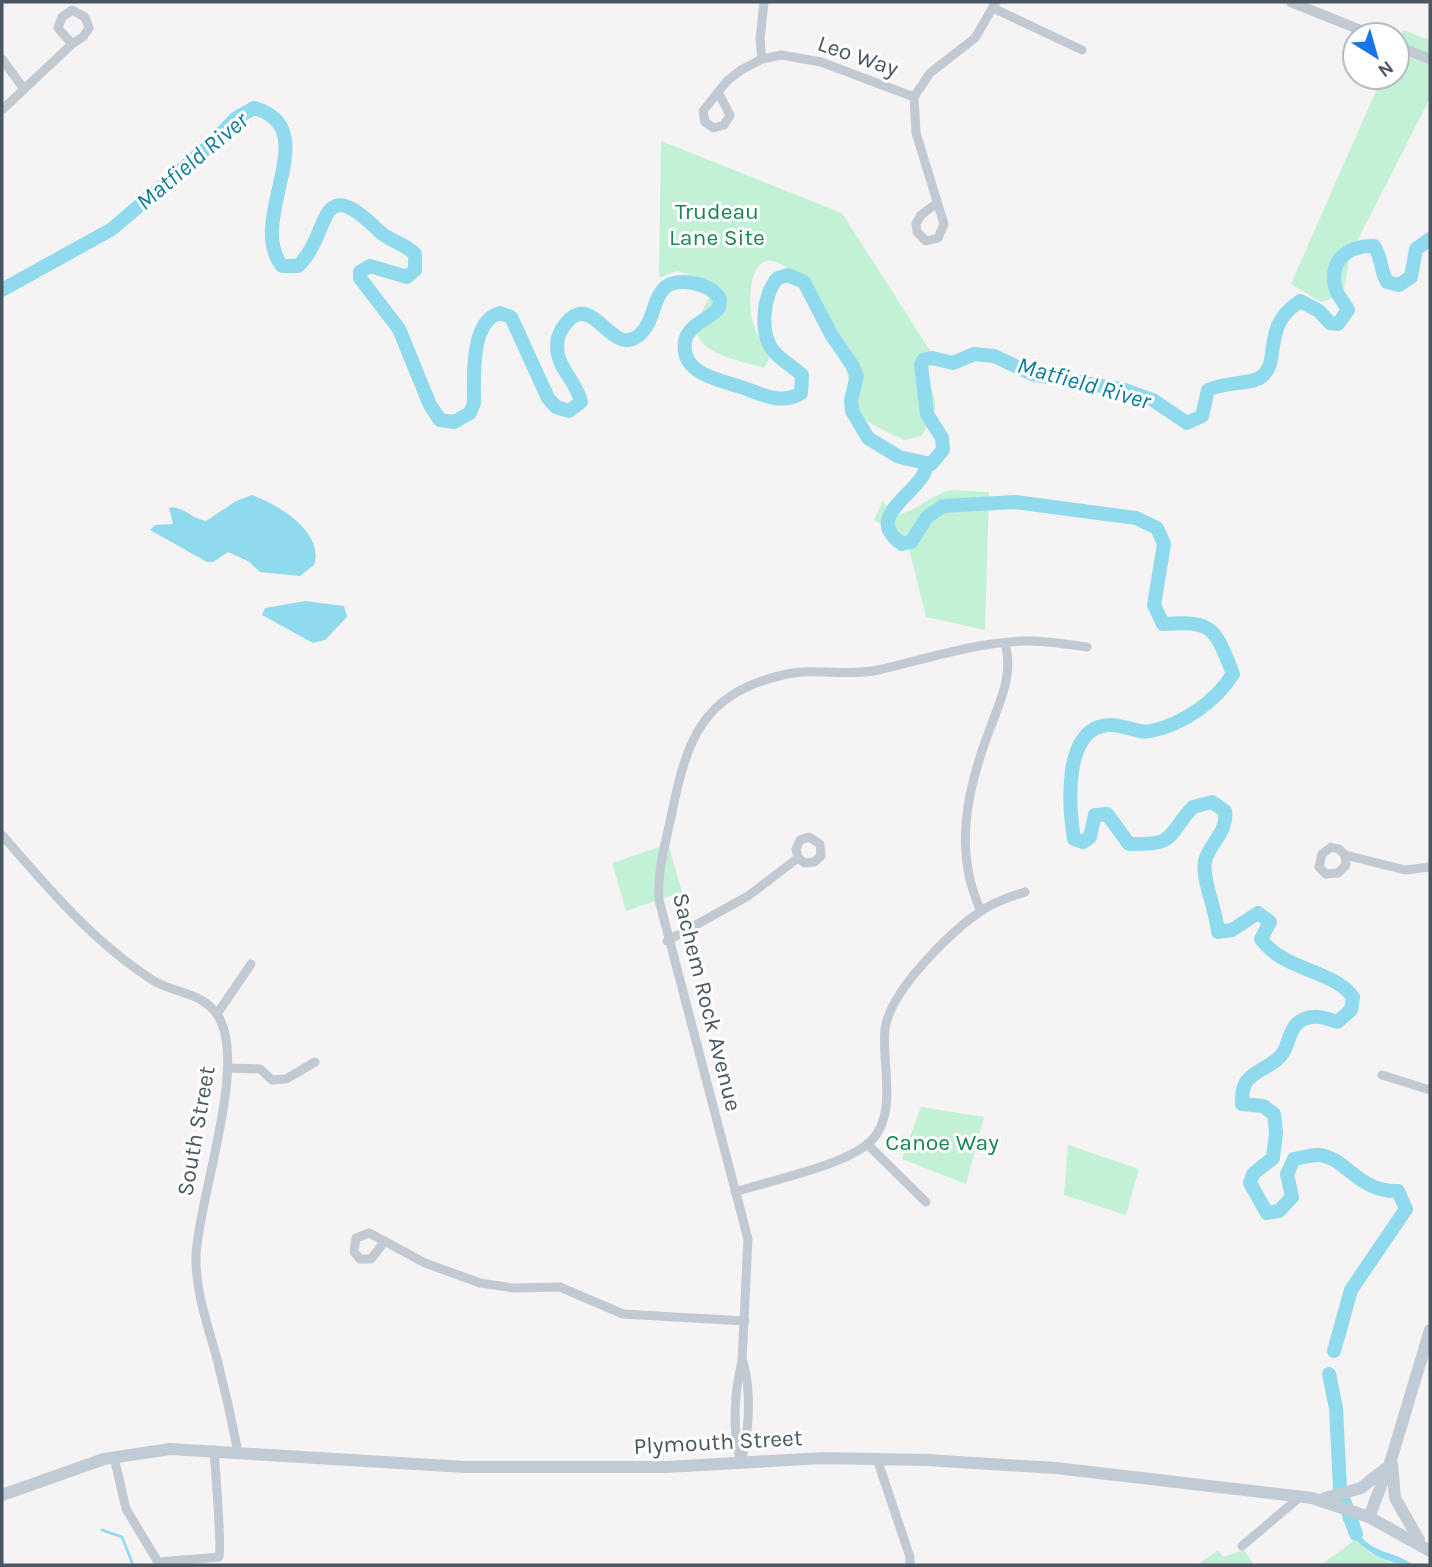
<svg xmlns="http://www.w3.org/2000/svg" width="1432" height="1567" font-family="Karla,sans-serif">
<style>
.green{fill:#c3f1d5}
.water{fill:#90daee}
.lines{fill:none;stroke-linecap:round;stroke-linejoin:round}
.stream{stroke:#90daee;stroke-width:2.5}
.river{stroke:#90daee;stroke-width:14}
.minor{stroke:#c1cad2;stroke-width:9}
.tertiary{stroke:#c1cad2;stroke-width:10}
.secondary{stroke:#c1cbd6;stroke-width:12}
.labels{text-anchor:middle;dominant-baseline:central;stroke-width:6;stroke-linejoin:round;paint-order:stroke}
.street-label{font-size:23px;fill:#4a5661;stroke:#fff}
.park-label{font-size:23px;fill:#17864f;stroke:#fff}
.water-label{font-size:24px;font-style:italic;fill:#0c7c9b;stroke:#fff}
</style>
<rect width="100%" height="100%" fill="#f5f3f3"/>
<g class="green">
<path d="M1403 30 1430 40V98L1350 255 1343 295 1321 302 1291 284 1382 77H1397V43Z"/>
<path d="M661 141 842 213 936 360 927 363 924 371C937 402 942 407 921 436L904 440C889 432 864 424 855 408 849 397 849 379 846 366 838 331 819 292 790 270 753 241 748 287 751 314 753 329 764 346 769 359L764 368C747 363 693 353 697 328 698 317 707 303 712 292L706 280 677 271 659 278Z"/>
<path d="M950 490 989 492 985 630 926 617 907 540 874 520 883 501 894 515C913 514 931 495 950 490Z"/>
<path d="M668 844 682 892 626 911 612 863Z"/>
<path d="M921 1107 984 1117 966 1184 902 1159Z"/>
<path d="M1068 1145 1139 1169 1126 1215 1064 1195Z"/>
<path d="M1356 1539 1369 1552 1395 1565H1321Z"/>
<path d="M1218 1550 1223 1557 1244 1550 1254 1565H1197Z"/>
</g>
<g class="water">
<path d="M252 495C277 504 325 532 314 565L300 576 260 572 248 561 228 552 213 562H207L150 530 155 525 173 524 169 508C182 505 192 519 206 521L236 501Z"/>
<path d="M305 601 344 606 347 617 325 640 313 643 262 615 265 608Z"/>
<path d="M1342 1518 1351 1521C1368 1556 1389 1548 1414 1565 1382 1565 1356 1547 1342 1518Z"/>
</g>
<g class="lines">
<path class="stream" d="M102 1530 122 1537 133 1565"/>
<g class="river">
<path d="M2 290 112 229 209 146 236 118 254 108C327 128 245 219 282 266H298C332 234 316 169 379 231 389 241 404 243 415 254V270L407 277 370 266 360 272V278L399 329 430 405 440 420 454 422 470 413 474 403C474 377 470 321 500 313L511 317 548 398 556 407 569 411 581 402C576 378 552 366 558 338 560 331 564 325 569 320 595 295 611 356 638 336 662 318 646 275 693 283 704 285 714 289 720 299L719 308C709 320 688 324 685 342 680 375 722 380 744 388 763 395 782 405 801 393L802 375C793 367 783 361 775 353 759 336 762 294 778 278L788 275 804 282 831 334 852 365 857 376 851 400 852 411 868 438 899 457 931 464 943 450 942 438 927 414 921 365 923 360 932 358 953 363 974 354 994 356 1032 374 1125 390 1153 400 1187 423 1202 416 1208 390C1226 381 1250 385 1261 377 1282 362 1260 327 1300 301L1319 311 1330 323 1338 324 1348 310C1344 302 1336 294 1335 286 1329 259 1350 245 1374 246 1382 257 1380 270 1387 282L1399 285 1411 277 1416 249 1430 239"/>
<path d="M927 464C924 493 860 515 902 544L911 542 927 517 943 506 1015 502 1136 518 1157 528 1164 544 1154 605 1163 624C1214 620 1215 629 1233 674 1216 701 1184 724 1151 731 1138 734 1123 724 1109 725 1062 727 1069 808 1074 839L1083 842 1090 837 1095 815 1107 814 1129 844C1178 845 1165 837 1193 807L1212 802 1225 811C1228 833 1210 842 1205 861 1201 878 1217 912 1218 932L1232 930 1258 913 1270 922 1261 939C1284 971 1334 970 1353 997L1351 1010 1337 1022C1326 1018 1315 1014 1304 1019 1290 1025 1290 1040 1284 1051 1276 1066 1255 1069 1246 1082 1242 1089 1242 1096 1242 1104L1263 1106 1274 1114 1276 1133 1273 1158 1253 1174 1250 1183 1267 1213 1279 1211 1292 1197 1287 1174 1294 1159C1301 1158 1310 1155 1317 1155 1345 1155 1356 1192 1398 1191L1406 1209 1351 1290 1334 1351"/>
<path d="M1329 1374 1336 1408 1340 1489 1356 1534"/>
</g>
<g class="minor">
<path d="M993 8 1082 50"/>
<path d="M72 10 85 17 89 28 83 37 72 44 58 28 62 17Z"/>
<path d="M2 59 24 89"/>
<path d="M762 59 760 39 764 2"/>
<path d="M719 94 730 115 724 125 714 128 705 122 703 111 727 81 741 70 762 59 781 55 821 62 914 97"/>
<path d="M2 110 72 44"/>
<path d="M937 203 921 215 916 224 917 232 926 241 938 238 944 224 916 133 914 97 930 73 975 38 996 2"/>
<path d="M2 835C48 888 94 943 154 981 176 994 203 992 218 1016 248 1064 199 1196 196 1255 195 1291 208 1326 217 1359 225 1390 232 1421 238 1452"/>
<path d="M1345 855 1346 865 1338 873 1326 874 1319 867 1322 854 1331 847 1339 849 1345 855 1405 870 1430 867"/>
<path d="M981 911C953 851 967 790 989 731 1000 701 1014 675 1005 643"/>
<path d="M667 941 748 896 798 858 805 863 814 862 821 856 820 844 809 837 800 840 796 849 798 858"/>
<path d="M217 1014 251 964"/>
<path d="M228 1068 260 1069 272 1080 286 1079 315 1062"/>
<path d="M1382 1075 1430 1090"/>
<path d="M867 1144 926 1202"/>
<path d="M735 1192C769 1181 846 1165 870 1142 899 1114 881 1063 885 1029 890 991 950 932 981 911 994 902 1010 897 1025 892"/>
<path d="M385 1241 371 1259H360L354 1252 356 1238 369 1233 373 1235 425 1263 480 1283 513 1288 560 1287 623 1314 745 1321"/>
<path d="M114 1457 126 1509 158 1562 219 1557C222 1549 215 1465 214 1450"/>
<path d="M877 1459 910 1557V1565"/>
<path d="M741 1462C749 1432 752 1393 743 1362"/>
<path d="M741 1463C732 1431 734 1393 742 1361L748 1239 659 900C657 872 665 845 671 817 686 743 700 694 783 675 815 667 847 677 878 670 926 659 973 643 1023 641 1044 640 1066 644 1087 647"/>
<path d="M1242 1546 1301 1496"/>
</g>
<g class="tertiary">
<path d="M1291 2 1373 35"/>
<path d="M1397 46 1430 59"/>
</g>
<g class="secondary">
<path d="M1392 1464 1395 1498 1419 1540"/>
<path d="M2 1495 104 1459 170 1449 465 1467H667L822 1458 927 1460 1056 1468 1312 1498 1369 1517 1430 1551"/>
<path d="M1325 1498 1361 1488 1385 1469"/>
<path d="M1369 1517 1391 1460 1430 1330"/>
</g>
</g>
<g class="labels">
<g class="street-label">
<text transform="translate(858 56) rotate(19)">Leo Way</text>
<text transform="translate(707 1002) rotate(76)">Sachem Rock Avenue</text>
<text transform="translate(196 1131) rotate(-80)">South Street</text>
<text transform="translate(718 1442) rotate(-3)">Plymouth Street</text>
</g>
<g class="park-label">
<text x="717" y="211">Trudeau<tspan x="717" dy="26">Lane Site</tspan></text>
<text x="942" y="1142">Canoe Way</text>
</g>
<g class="water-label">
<text transform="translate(192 161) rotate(-40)">Matfield River</text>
<text transform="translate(1084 383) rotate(16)">Matfield River</text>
</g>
</g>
<rect width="1432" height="1567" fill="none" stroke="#4a5661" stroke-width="7"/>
<g transform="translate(1376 56) rotate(143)"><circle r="33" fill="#ffffff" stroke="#b7bbc0" stroke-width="2"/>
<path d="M0-5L12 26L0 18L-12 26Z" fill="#1a73e8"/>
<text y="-10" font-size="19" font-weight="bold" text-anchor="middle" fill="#4a5661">N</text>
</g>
</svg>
